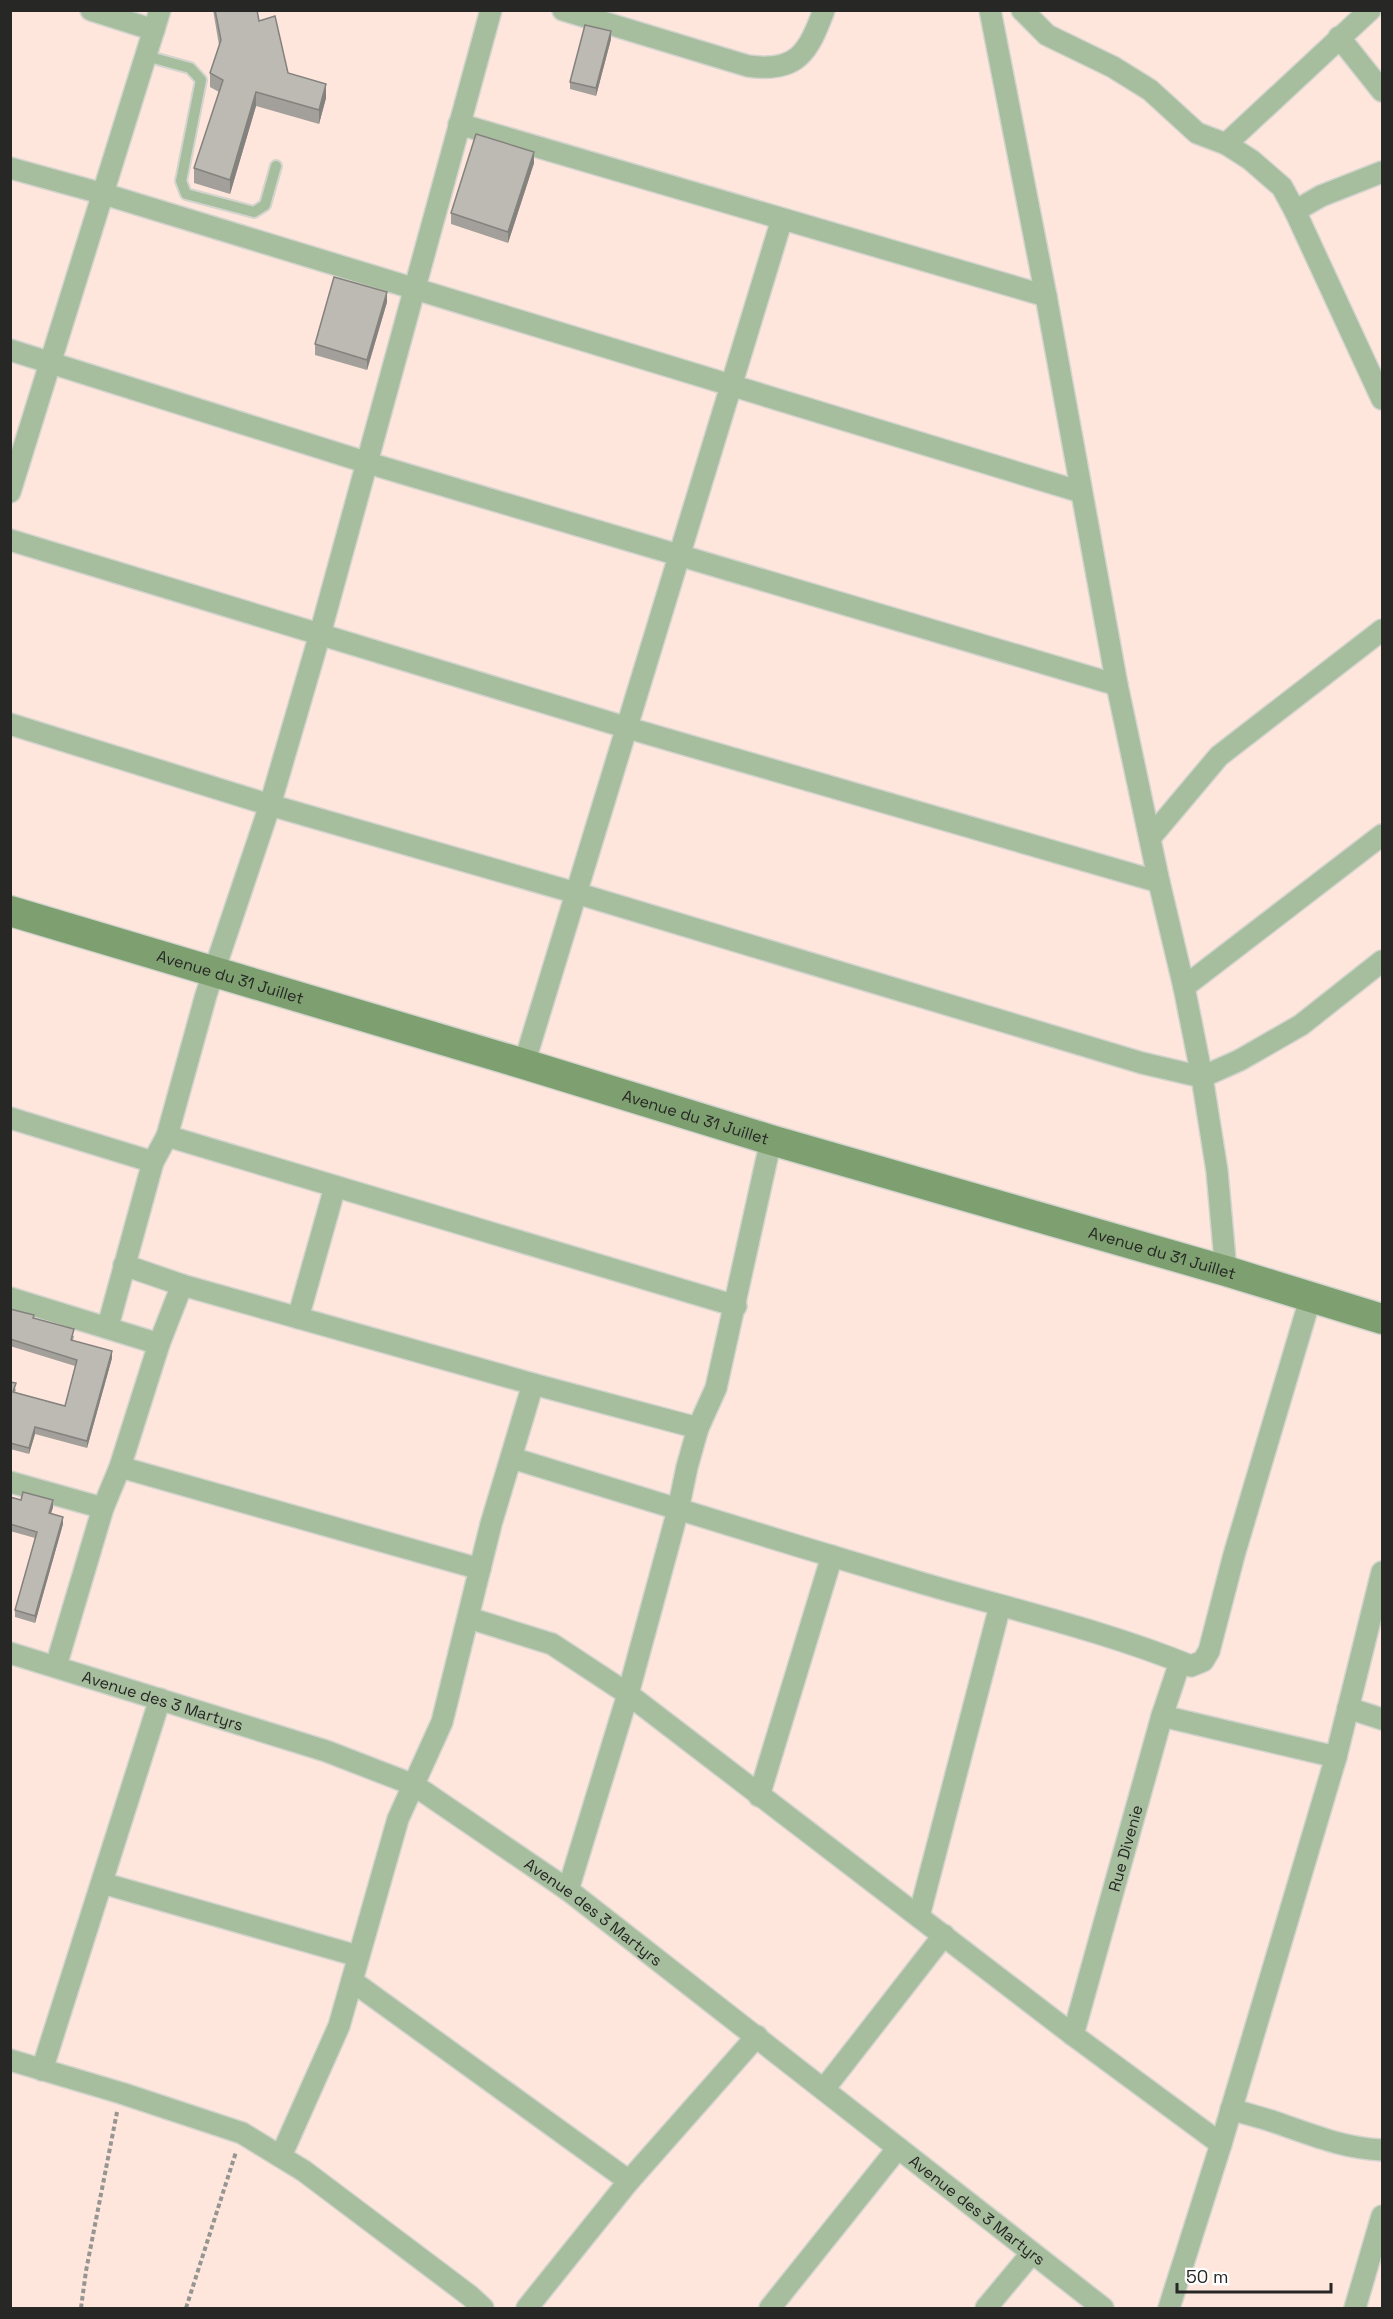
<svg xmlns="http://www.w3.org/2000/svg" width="1393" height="2319" font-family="'Space Grotesk',sans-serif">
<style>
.green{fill:#fee6dc}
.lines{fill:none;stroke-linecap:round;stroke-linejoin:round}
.lane-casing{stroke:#d4d4cf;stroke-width:14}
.street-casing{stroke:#d4d4cf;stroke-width:24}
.secondary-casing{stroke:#d4d4cf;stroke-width:33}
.path{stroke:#959591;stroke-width:4;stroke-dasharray:4.5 3;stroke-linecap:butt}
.lane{stroke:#a6be9d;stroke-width:10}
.street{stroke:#a6be9d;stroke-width:21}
.secondary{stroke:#7ea070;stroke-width:30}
.wall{fill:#a3a09b}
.shaded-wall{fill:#84827e}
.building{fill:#bdbab4;stroke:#84827e;stroke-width:1.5}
.labels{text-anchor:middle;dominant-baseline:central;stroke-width:6;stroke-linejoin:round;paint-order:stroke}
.street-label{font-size:16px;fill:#272725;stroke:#fff}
</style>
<rect width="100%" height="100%" fill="#fafaf4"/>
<rect class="green" x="11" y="11" width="1371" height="2297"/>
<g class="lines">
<defs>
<path id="lane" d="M146 56 190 68 201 80 181 181 186 194 254 212 265 205 276 166"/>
<g id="street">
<path d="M91 10 154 30"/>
<path d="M563 10 748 66C797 73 808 53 824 10"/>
<path d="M990 10 1046 296 1117 685 1159 882 1184 987 1202 1077 1217 1171 1226 1271"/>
<path d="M1022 10 1047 35 1113 67 1150 90 1197 133 1226 144 1251 160 1282 187 1295 211 1321 196 1382 172"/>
<path d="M1339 37 1382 91"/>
<path d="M459 124 1046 296"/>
<path d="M1226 144 1370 10"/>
<path d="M10 168 104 194 1081 492"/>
<path d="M1295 211 1382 399"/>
<path d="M10 350 368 463 1117 685"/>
<path d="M10 492 160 10"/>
<path d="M10 540 628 728 1159 882"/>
<path d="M10 724 270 805 576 893 1142 1063 1202 1077 1240 1060 1301 1025 1382 961"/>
<path d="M1150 838 1219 756 1382 630"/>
<path d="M1184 987 1382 835"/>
<path d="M524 1064 782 219"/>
<path d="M10 1118 153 1162"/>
<path d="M167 1136 736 1306"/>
<path d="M124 1265 182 1285 533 1384 698 1428"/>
<path d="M10 1298 159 1344"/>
<path d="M298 1318 335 1187"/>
<path d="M108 1326 153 1162 167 1136 206 995 270 805 320 634 491 10"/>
<path d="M512 1458C649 1501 787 1543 925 1584 1014 1610 1105 1631 1191 1666L1203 1661 1209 1651 1234 1555 1311 1296"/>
<path d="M120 1467 480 1569"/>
<path d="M10 1482 103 1508"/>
<path d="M469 1618 552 1644 628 1694 1073 2035 1221 2144"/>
<path id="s1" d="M10 1653 326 1751 414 1785 568 1890 1103 2308"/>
<path d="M56 1666 103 1508 120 1467 159 1344 182 1285"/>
<path d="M1348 1708 1382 1719"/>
<path d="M1162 1716 1336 1757"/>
<path d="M759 1796 832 1556"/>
<path d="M102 1883 358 1956"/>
<path d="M568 1890 628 1694 678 1510 687 1467 698 1428 716 1388 771 1140"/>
<path d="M919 1916 1000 1606"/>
<path d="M352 1981 629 2181"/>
<path id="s2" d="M1073 2035 1162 1716 1180 1662"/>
<path d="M10 2060 121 2093 242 2133 304 2171 470 2296 483 2308"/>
<path d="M42 2070 160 1699"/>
<path d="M824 2089 944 1935"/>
<path d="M1231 2109C1249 2115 1268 2119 1286 2126 1320 2138 1346 2148 1382 2150"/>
<path d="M281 2156 339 2026 398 1819 442 1722 491 1524 533 1384"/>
<path d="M527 2308 629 2181 757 2036"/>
<path d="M770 2308 898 2148"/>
<path d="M986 2308 1032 2253"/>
<path d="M1169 2308 1221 2144 1336 1757 1382 1572"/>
<path d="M1355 2308 1382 2216"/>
</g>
<g id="secondary">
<path id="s3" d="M10 911 524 1064 771 1140 1226 1271 1382 1319"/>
</g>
</defs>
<use href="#lane" class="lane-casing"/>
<use href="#street" class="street-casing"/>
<use href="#secondary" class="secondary-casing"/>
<g class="path">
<path d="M81 2308 86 2271 117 2112"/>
<path d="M186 2308 236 2152"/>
</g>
<use href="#lane" class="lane"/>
<use href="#street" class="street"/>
<use href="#secondary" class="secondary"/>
</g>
<g class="wall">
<path d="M213 10H257L259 21 288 73 326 98 319 124 256 106 230 194 194 183V168L219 92 210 87V73L219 45Z"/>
<path d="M611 39 596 96 570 89V82Z"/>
<path d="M534 163 508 243 451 224V213Z"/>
<path d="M387 302 367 370 315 355V344Z"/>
<path d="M10 1309 74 1336 73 1340 112 1358 87 1448 35 1434 29 1454 10 1449V1382L16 1390 15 1392 65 1406 75 1366 10 1346Z"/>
<path d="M10 1497 53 1507 51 1514 63 1524 35 1623 15 1617V1610L35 1538 10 1531Z"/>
</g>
<g class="shaded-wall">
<path d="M611 31V39L596 96V88Z"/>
<path d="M326 84V98L319 124V110Z"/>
<path d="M256 92V106L230 194V180Z"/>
<path d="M534 152V163L508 243V232Z"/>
<path d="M387 292V302L367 370V360Z"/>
<path d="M112 1351V1358L87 1448V1441Z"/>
<path d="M35 1427V1434L29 1454V1448Z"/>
<path d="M53 1500V1507L49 1520V1513Z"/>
<path d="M63 1517V1524L35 1623V1616Z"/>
</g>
<g class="building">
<path d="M215 10H257L259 21 275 16 288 73 326 84 319 110 256 92 230 180 194 168 223 80 210 73 221 40Z"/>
<path d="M585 25 611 31 596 88 570 82Z"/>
<path d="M476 134 534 152 508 232 451 213Z"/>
<path d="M334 277 387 292 367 360 315 344Z"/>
<path d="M10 1309 34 1315 33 1318 74 1329 71 1340 112 1351 87 1441 35 1427 29 1448 10 1443V1382L16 1383 13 1392 65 1406 77 1360 10 1339Z"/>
<path d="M23 1492 53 1500 49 1513 63 1517 35 1616 15 1610 37 1532 10 1524V1497L21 1500Z"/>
</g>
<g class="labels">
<g class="street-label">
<text stroke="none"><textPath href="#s3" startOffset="230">Avenue du 31 Juillet</textPath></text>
<text stroke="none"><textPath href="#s3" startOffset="716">Avenue du 31 Juillet</textPath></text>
<text stroke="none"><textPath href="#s3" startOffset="1202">Avenue du 31 Juillet</textPath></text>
<text stroke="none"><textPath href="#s1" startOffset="160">Avenue des 3 Martyrs</textPath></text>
<text stroke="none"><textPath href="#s2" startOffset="194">Rue Divenie</textPath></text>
<text stroke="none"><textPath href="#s1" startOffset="645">Avenue des 3 Martyrs</textPath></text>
<text stroke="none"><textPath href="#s1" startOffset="1131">Avenue des 3 Martyrs</textPath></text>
</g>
</g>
<rect width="1393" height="2319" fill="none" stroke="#272725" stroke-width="24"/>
<path d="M1177 2283v9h154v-9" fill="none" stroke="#272725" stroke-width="3"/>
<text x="1186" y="2283" font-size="18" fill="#272725" stroke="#ffffff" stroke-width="4.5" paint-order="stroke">50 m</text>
</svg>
